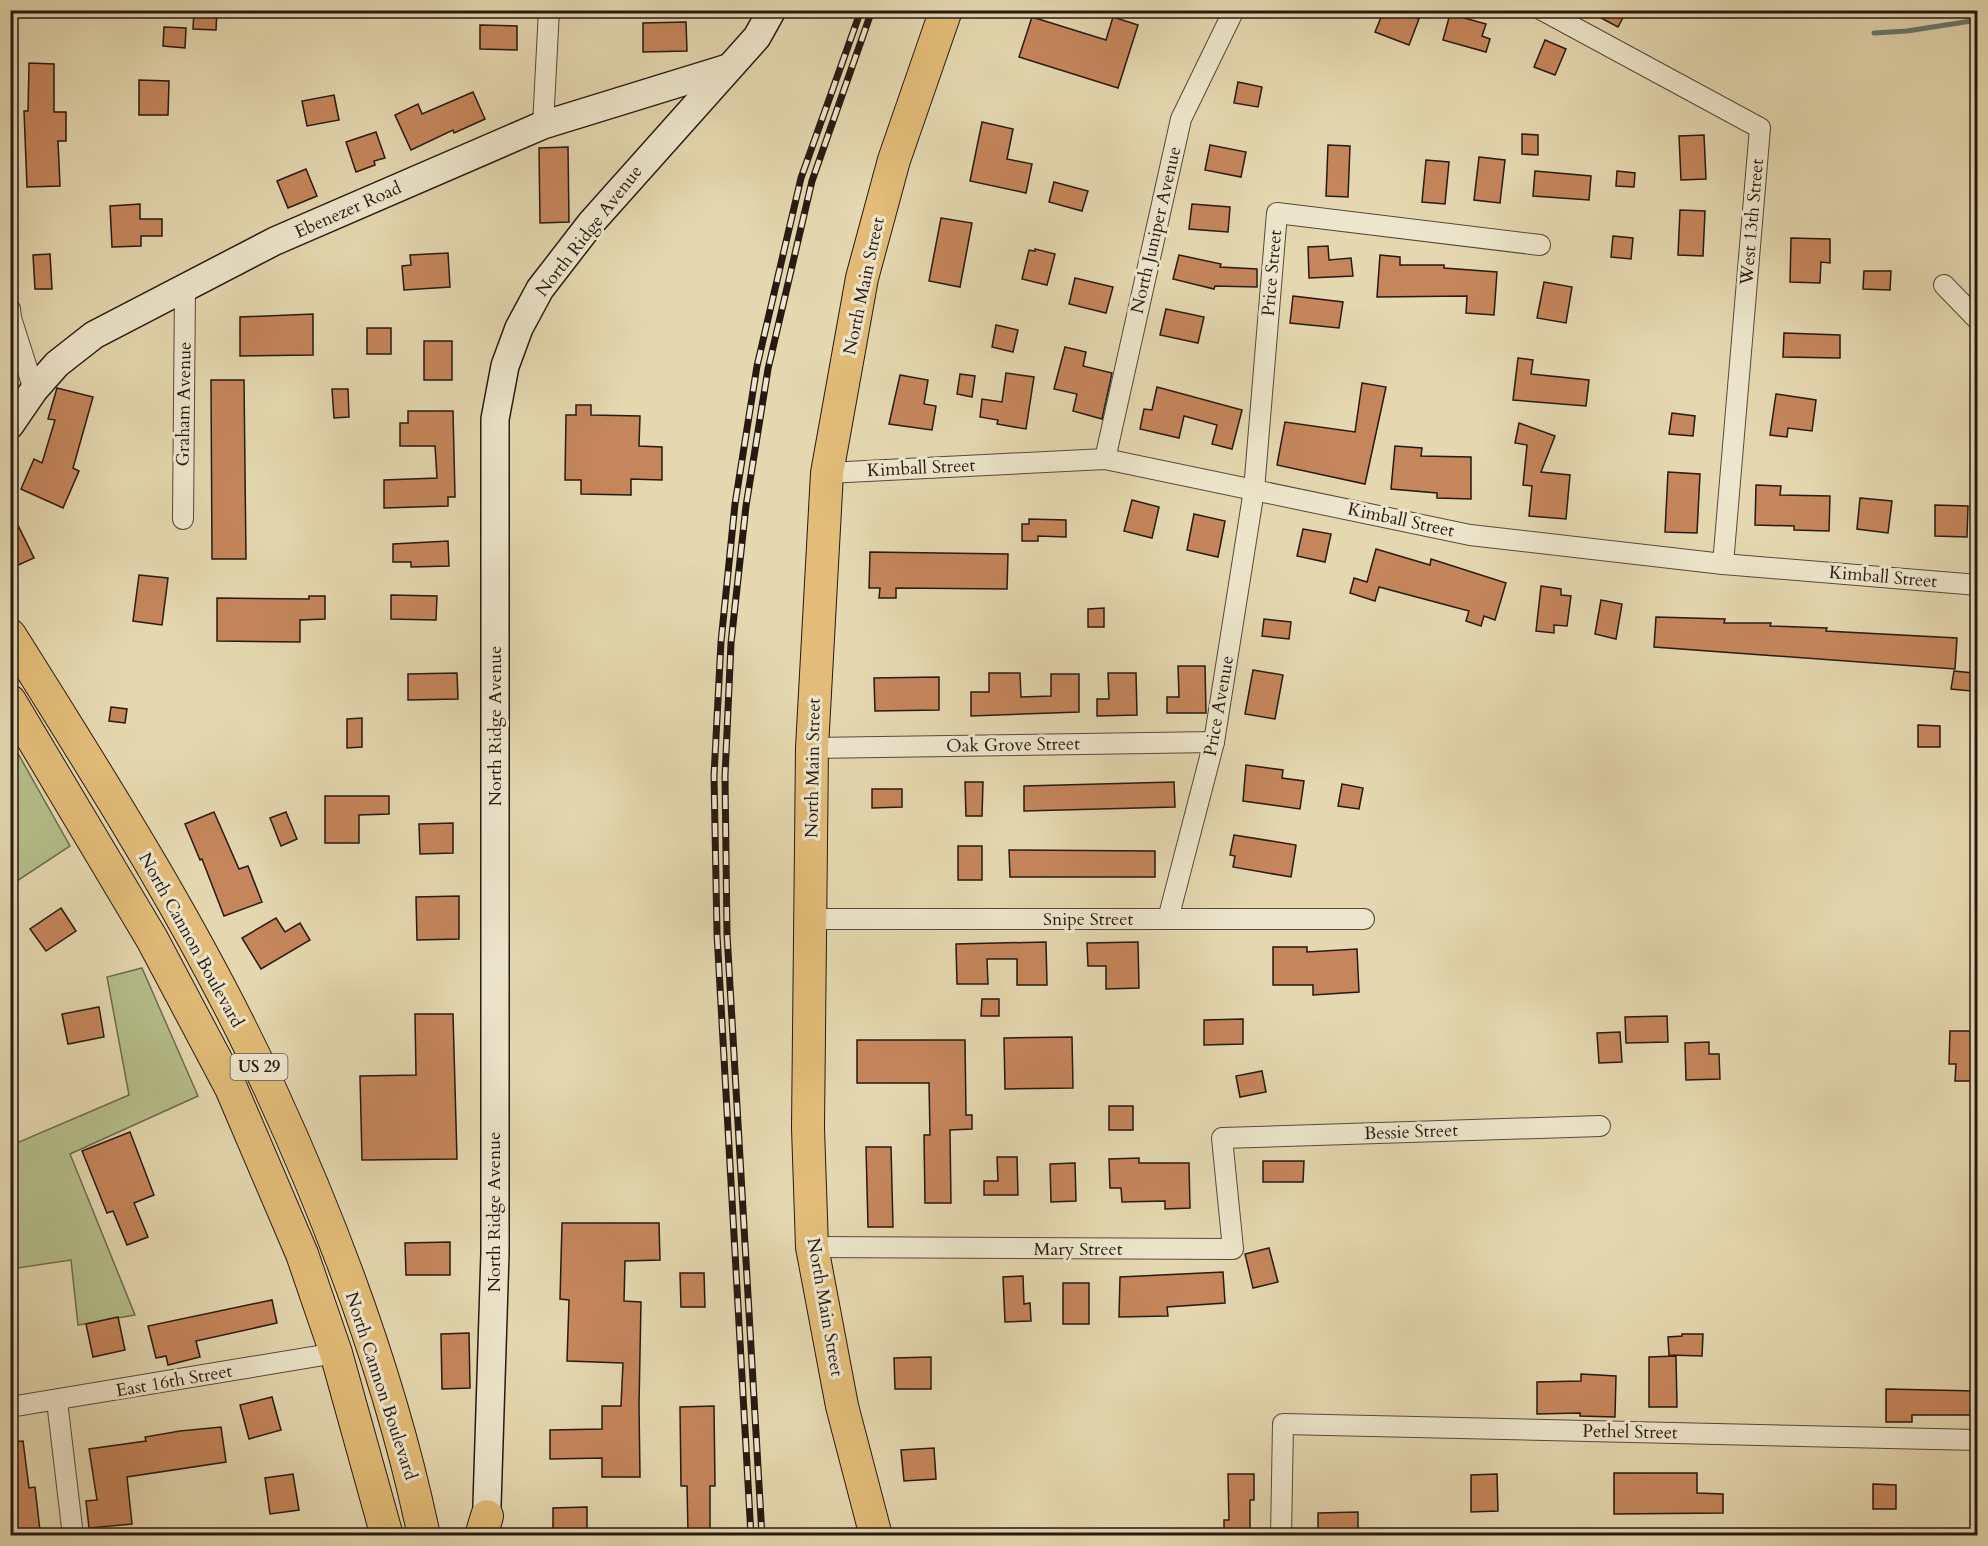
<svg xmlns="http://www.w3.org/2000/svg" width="1988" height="1546" font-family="Cardo,serif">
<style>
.green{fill:#b5bf8b;stroke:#6e6c4e;stroke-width:1.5}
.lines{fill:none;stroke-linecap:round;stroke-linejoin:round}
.stream{stroke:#6a7972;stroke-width:5}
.building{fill:#c6865c;stroke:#271912;stroke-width:1.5}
.street-casing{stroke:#56493a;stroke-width:22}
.secondary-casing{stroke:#271912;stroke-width:30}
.primary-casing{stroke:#271912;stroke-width:34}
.street{stroke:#eee6cc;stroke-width:20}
.secondary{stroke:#eee6cc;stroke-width:27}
.primary{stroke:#e2bc78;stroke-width:32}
.rail-casing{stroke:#271912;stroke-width:7}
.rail{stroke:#eee6cc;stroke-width:4.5;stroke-dasharray:14;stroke-linecap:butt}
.labels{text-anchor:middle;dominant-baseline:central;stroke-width:6;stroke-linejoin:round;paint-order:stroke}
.shield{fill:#eee6cc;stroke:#63564a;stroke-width:1.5}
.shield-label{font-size:16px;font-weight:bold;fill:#271912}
.street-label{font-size:18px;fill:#271912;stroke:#eee6cc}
</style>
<rect width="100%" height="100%" fill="#e5d8b0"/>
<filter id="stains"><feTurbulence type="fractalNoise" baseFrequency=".00333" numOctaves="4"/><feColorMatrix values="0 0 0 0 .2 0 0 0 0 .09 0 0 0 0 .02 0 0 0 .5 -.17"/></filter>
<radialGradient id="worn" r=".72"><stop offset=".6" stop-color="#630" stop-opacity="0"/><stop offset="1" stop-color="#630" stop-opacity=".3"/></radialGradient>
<g class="green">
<path d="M11 741 70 846 11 885H10Z"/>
<path d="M142 968 198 1096 70 1154 135 1315 78 1325 71 1260 11 1269 10 1075 17 1143 129 1095 107 977Z"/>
</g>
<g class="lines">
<path class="stream" d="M1874 33 1907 31 1978 20"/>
</g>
<g class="building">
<path d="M194 10H217L216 30 193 29Z"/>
<path d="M1384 10H1398L1419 19 1409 45 1375 32Z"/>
<path d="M1586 10H1627L1618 27Z"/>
<path d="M1450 14 1486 24 1482 36 1490 39 1486 52 1443 40Z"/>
<path d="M1032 17 1106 40 1113 17 1138 25 1118 88 1019 57Z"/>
<path d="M686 22 687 51 643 52V23Z"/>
<path d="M480 25 517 26V50L480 49Z"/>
<path d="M164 27 186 28 185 48 163 46Z"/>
<path d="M1545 40 1566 49 1555 75 1534 67Z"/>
<path d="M29 63 54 64V112H66V141H58L60 186 27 187 24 111H28Z"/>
<path d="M139 80 169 81 168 115H139Z"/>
<path d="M1238 82 1262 87 1258 107 1234 103Z"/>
<path d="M473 92 485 119 454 133 453 130 411 150 395 115 418 104 422 114Z"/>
<path d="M334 95 339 120 307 126 302 101Z"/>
<path d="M982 122 1013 129 1007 159 1032 164 1026 193 970 181Z"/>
<path d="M376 132 385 158 374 161 375 165 356 172 346 142Z"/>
<path d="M1522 134 1538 135V155L1522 154Z"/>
<path d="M1704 135 1706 179 1681 180 1679 136Z"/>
<path d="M1210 145 1246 152 1241 177 1205 170Z"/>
<path d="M1328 145 1350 146 1348 197 1326 196Z"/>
<path d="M568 147 569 222 540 223 539 148Z"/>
<path d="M1479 157 1505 160 1500 203 1474 200Z"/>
<path d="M1426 160 1449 162 1445 204 1422 202Z"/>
<path d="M306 169 317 196 288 208 277 181Z"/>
<path d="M1535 171 1591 176 1589 200 1533 196Z"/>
<path d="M1617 171 1635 173 1634 187 1616 186Z"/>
<path d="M1054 182 1088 191 1082 211 1049 202Z"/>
<path d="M140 204V219H162V236H141V246L112 247 110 206Z"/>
<path d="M1192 204 1230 207 1228 232 1189 229Z"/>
<path d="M1680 210 1705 211 1703 256 1678 255Z"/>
<path d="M941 218 972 223 960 287 929 281Z"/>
<path d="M1613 236 1633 238 1631 259 1611 257Z"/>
<path d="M1791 238 1830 239V263L1821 262 1820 283 1790 282Z"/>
<path d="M1328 246 1329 260 1351 258 1353 276 1309 278 1308 247Z"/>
<path d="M1035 249 1055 254 1047 285 1022 279 1029 250 1035 251Z"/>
<path d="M448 253 450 287 404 290 402 266 411 265 410 255Z"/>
<path d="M50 254 52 289H35L33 255Z"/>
<path d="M1179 255 1221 264 1220 267 1257 269V287L1215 286 1214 289 1173 279Z"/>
<path d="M1380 255 1400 257V265H1444V268L1497 272 1494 315 1466 313 1467 296 1377 297Z"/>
<path d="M1864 271H1891L1890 290 1863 289Z"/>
<path d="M1075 278 1113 287 1106 313 1069 304Z"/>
<path d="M1544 282 1572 287 1566 323 1537 318Z"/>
<path d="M1293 296 1343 302 1339 328 1290 323Z"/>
<path d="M1166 309 1204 317 1198 343 1160 335Z"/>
<path d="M313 314V355L240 356V317Z"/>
<path d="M996 325 1018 330 1013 352 992 347Z"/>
<rect x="367" y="328" width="24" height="26"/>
<path d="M1784 333 1840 335V358L1783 357Z"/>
<rect x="424" y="341" width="28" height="39"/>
<path d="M1065 347 1086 352 1083 366 1112 373 1102 419 1073 411 1077 394 1054 389Z"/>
<path d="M1518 358 1533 360 1531 374 1589 380 1586 406 1513 400Z"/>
<path d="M1006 373 1034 377 1026 429 997 424 998 420 980 417 982 399 1002 402Z"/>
<path d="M960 374 975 376 972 397 957 394Z"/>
<path d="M900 375 928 380 924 404 936 406 932 430 889 424Z"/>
<path d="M211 380H244L246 559H212Z"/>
<path d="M1362 383 1386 387 1365 484 1277 465 1285 422 1355 432Z"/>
<path d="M1157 387 1242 410 1232 449 1212 444 1217 425 1184 416 1179 438 1140 429 1144 409 1152 410Z"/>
<path d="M57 388 93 397 73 468 79 471 63 508 21 489 34 459 42 463 55 420 48 419Z"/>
<path d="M332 389H348L349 417 334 418Z"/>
<path d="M1776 394 1816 400 1812 431 1788 428 1787 437 1770 435Z"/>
<path d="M576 405H591V415L640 416 639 446 662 447V480L631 479V495L581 494V480H565L566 415H576Z"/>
<path d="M408 411H453L455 497H448V506L384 508V480L437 478 435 446H400V423H408Z"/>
<path d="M1672 413 1695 416 1693 436 1669 434Z"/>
<path d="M1519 423 1555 436 1541 472 1570 475 1566 519 1529 516 1532 486 1523 485 1527 445 1515 443Z"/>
<path d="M1395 446 1422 448 1421 456 1471 457V499L1437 498V493L1391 489Z"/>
<path d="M1668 472 1700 474 1697 533 1665 532Z"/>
<path d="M1756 485 1781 486 1780 495 1830 496 1829 531 1794 530V526L1755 525Z"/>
<path d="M1860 498 1892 501 1888 533 1857 529Z"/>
<path d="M1132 500 1159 507 1152 538 1124 531Z"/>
<path d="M1935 505 1968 506 1967 537 1935 536Z"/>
<path d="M10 509 34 558 16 566 10 554Z"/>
<path d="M1194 514 1225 521 1218 557 1187 550Z"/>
<path d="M1029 519 1066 520V537L1038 536V541H1022V524H1029Z"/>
<path d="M1303 529 1331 534 1325 562 1297 556Z"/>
<path d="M448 541 449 566 411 567V562H393V544Z"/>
<path d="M1376 549 1430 565 1431 559 1506 583 1495 620 1484 616 1481 626 1466 621 1469 611 1379 587 1375 601 1350 593 1354 578 1367 582Z"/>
<path d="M870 552 1008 554 1007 589 896 588V598H879L880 588H869Z"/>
<path d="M139 575 168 578 162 625 133 621Z"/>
<path d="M1541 586 1561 589V595L1571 596 1567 626 1554 625V633L1536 631Z"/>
<path d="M391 595 437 596 436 620 391 619Z"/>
<path d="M309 596H325V619L300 620V642L217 641V598L309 599Z"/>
<path d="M1601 600 1622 604 1616 639 1595 634Z"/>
<path d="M1104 608V627H1088V609Z"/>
<path d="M1656 617 1725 619 1724 623H1771L1770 626 1827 628 1826 631 1957 638 1955 669 1654 647Z"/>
<path d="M1264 619 1291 622 1289 639 1262 636Z"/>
<path d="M1178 666H1205L1206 713H1167V697H1179Z"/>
<path d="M1253 670 1283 675 1275 719 1245 714Z"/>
<path d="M1954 671 1973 673 1971 691 1951 689Z"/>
<path d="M457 673 458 699 408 700V674Z"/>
<path d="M989 673H1020L1021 697 1051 696V674H1079V712L971 716V692H989Z"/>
<path d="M1108 673H1136L1137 715 1097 716V699H1109Z"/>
<path d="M939 677V710L875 711 874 678Z"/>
<path d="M111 707 127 709 125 723 109 721Z"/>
<path d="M362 718V747L347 748V719Z"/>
<path d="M1918 725 1940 726V747H1918Z"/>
<path d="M1246 765 1283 770 1282 778 1304 781 1300 809 1243 801Z"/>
<path d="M965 782H983L982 816H966Z"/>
<path d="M1174 782 1175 807 1024 811V786Z"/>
<path d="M1342 784 1363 788 1359 809 1338 806Z"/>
<path d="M872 789H902V807L872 808Z"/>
<path d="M325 796H389V814L359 815V843H325Z"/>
<path d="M214 812 239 869 248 866 262 902 224 916 202 859 200 860 185 824Z"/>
<path d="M286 812 297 839 281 846 270 818Z"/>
<path d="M453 823V853L420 854 419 824Z"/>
<path d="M1234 835 1296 845 1291 877 1233 867 1235 856 1230 855Z"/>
<rect x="958" y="846" width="24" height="34"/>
<path d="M1009 850 1155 851V877H1010Z"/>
<path d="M459 896V939L417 940 416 897Z"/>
<path d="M61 908 76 931 46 951 30 929Z"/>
<path d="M276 918 285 932 300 923 310 940 261 969 242 938Z"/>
<path d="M1046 942 1047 985H1017V959H987L988 984H957L956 944Z"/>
<path d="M1138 942 1139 988 1106 989V966H1088L1087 943Z"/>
<path d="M1273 947H1307V952L1357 949 1359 992 1313 995V985H1273Z"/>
<path d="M982 999H999V1016H981Z"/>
<path d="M99 1007 104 1037 68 1044 62 1014Z"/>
<path d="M415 1014H453L457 1159 362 1160 360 1076 416 1075Z"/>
<path d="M1667 1016 1668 1042 1626 1043 1625 1017Z"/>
<path d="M1243 1019V1044L1204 1045V1020Z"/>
<path d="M1950 1031H1975L1974 1081H1955L1956 1064H1949Z"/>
<path d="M1620 1032 1622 1062 1599 1063 1597 1033Z"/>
<path d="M1072 1037 1073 1088 1005 1089 1004 1038Z"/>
<path d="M857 1040H965L966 1115H972V1129L950 1130 951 1203H925L924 1135H930L929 1083H857Z"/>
<path d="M1709 1042V1054H1719L1720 1079 1686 1080 1685 1043Z"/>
<path d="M1262 1071 1266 1092 1240 1097 1236 1076Z"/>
<rect x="1109" y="1106" width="24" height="24"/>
<path d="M130 1132 154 1195 134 1203 148 1237 127 1245 113 1211 107 1213 82 1151Z"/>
<path d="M866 1147H891L893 1227H868Z"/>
<path d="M997 1157H1017L1018 1195H984V1181H998Z"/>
<path d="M1139 1158V1163H1189L1190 1208 1165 1209V1201L1122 1202 1121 1188H1110L1109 1159Z"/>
<path d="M1263 1161H1304L1303 1182H1263Z"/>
<path d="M1075 1163 1076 1201 1051 1202 1050 1164Z"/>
<path d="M562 1223H659L660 1260 625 1261 624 1301 641 1302 639 1405 640 1477H602V1458L550 1459V1430L602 1429V1406H621L623 1363 567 1361 569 1300 560 1299Z"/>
<path d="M450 1242V1275H406L405 1243Z"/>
<path d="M1269 1248 1278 1282 1253 1288 1245 1254Z"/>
<path d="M1223 1272 1225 1303 1167 1307 1168 1316 1119 1317 1120 1277Z"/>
<path d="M680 1273H704L705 1307H681Z"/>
<path d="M1023 1276 1024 1304 1030 1303 1031 1321 1005 1322 1003 1277Z"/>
<rect x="1063" y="1283" width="26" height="41"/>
<path d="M272 1300 277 1323 196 1341 200 1357 168 1365 166 1356 156 1358 148 1326Z"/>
<path d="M118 1317 125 1350 93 1357 86 1324Z"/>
<path d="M469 1333 470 1388 442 1389 441 1334Z"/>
<path d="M1682 1334H1703L1702 1356 1669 1355 1668 1337 1682 1336Z"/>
<path d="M1676 1356 1677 1407H1649V1357Z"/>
<path d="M931 1357V1389H895L894 1358Z"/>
<path d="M1581 1374 1616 1376 1615 1417 1580 1416V1413L1537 1414V1382L1581 1381Z"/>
<path d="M1886 1389 1977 1391V1415H1912V1422H1886Z"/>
<path d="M272 1397 281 1430 249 1439 240 1405Z"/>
<path d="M714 1406 715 1486H710V1532H688L687 1486H681L680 1407Z"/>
<path d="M221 1427 226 1462 127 1477 132 1524 89 1528 86 1501 97 1500 89 1449 146 1441 145 1437 180 1431Z"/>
<path d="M23 1441 29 1488 35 1487 40 1531 10 1535V1442Z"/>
<path d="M934 1448 936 1479 904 1481 901 1450Z"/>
<path d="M1614 1473H1697V1493L1723 1494V1513L1614 1514Z"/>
<path d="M293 1474 299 1510 270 1514 265 1478Z"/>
<path d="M1228 1474H1254V1500H1250V1536H1224V1520H1229Z"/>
<path d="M1497 1474 1498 1511 1471 1512V1475Z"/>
<path d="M1873 1484 1896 1485V1509H1873Z"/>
<path d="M587 1507V1532L553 1533V1508Z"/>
<path d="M1358 1512V1536H1318V1513Z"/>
</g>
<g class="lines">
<defs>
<g id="street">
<path d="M1542 10 1760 128 1723 564"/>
<path d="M543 125 549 10"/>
<path d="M1944 285 1978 320"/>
<path d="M10 309 11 318 34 390"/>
<path d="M1105 459 1181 119 1234 10"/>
<path d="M827 473 1105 459 1470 535 1723 564 1978 585"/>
<path d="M183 519 185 288"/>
<path d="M812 748 1214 742"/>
<path d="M811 919H1364"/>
<path d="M1168 919 1214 742 1254 490 1277 213 1540 245"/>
<path d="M812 1247 1233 1249 1222 1138 1600 1126"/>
<path d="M57 1401 73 1536"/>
<path d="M10 1407 336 1353"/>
<path d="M1281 1536 1283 1424 1978 1440"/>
</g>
<g id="secondary">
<path d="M10 425 34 390 57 364 94 335 275 241 543 125 728 68"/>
<path d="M486 1536 495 1253V419L505 366 519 328 540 289 591 223 757 37 772 10"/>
</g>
<g id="primary">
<path d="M10 635C103 783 198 932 271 1091 336 1232 392 1383 424 1536"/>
<path d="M10 701 152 939 231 1088 302 1254 336 1353 387 1536"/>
<path d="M481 1536 487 1516"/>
<path d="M876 1536 842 1406 812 1247 808 1128 812 748 827 473 862 278 894 160 946 10"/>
</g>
</defs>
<use href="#street" class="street-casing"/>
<use href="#secondary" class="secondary-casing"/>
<use href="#primary" class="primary-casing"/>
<use href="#street" class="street"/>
<use href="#secondary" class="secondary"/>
<use href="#primary" class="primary"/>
<defs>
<g id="rail">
<path d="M751 1536 717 934 714 776 721 642 735 504 757 366 801 178 861 10"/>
<path d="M762 1536 727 934 725 776 731 643 746 506 768 369 812 181 872 10"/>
</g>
</defs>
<use href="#rail" class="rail-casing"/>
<use href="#rail" class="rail"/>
</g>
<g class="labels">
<rect class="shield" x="230.5" y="1054" width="57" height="26" rx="4.5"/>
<g class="shield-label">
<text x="259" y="1067">US 29</text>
</g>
<g class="street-label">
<text transform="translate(348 210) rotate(-24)">Ebenezer Road</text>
<text transform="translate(1752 222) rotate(-85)">West 13th Street</text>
<text transform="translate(1156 230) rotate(-77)">North Juniper Avenue</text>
<text transform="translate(589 231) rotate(-52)">North Ridge Avenue</text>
<text transform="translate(1272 273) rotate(-85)">Price Street</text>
<text transform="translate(864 286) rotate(-78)">North Main Street</text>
<text transform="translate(184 404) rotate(-89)">Graham Avenue</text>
<text transform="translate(921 468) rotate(-3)">Kimball Street</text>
<text transform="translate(1401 520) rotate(12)">Kimball Street</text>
<text transform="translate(1883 577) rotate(5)">Kimball Street</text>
<text transform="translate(1219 706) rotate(-80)">Price Avenue</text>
<text transform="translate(495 726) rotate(-90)">North Ridge Avenue</text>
<text transform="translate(1013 745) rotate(-1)">Oak Grove Street</text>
<text transform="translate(813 768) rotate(-89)">North Main Street</text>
<text x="1088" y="919">Snipe Street</text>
<text transform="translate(191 940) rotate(61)">North Cannon Boulevard</text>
<text transform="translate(1411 1132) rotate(-2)">Bessie Street</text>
<text transform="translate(494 1212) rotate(-90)">North Ridge Avenue</text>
<text x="1078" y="1249">Mary Street</text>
<text transform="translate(825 1307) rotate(80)">North Main Street</text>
<text transform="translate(174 1381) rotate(-10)">East 16th Street</text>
<text transform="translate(381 1386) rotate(72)">North Cannon Boulevard</text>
<text transform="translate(1630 1432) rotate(1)">Pethel Street</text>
</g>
</g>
<rect width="1988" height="1546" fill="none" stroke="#e5d8b0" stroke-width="36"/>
<rect x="12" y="12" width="1964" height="1522" fill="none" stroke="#271912" stroke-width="3"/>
<rect x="18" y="18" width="1952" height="1510" fill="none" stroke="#271912" stroke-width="1.5"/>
<rect width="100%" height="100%" filter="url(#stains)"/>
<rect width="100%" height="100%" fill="url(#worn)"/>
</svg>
